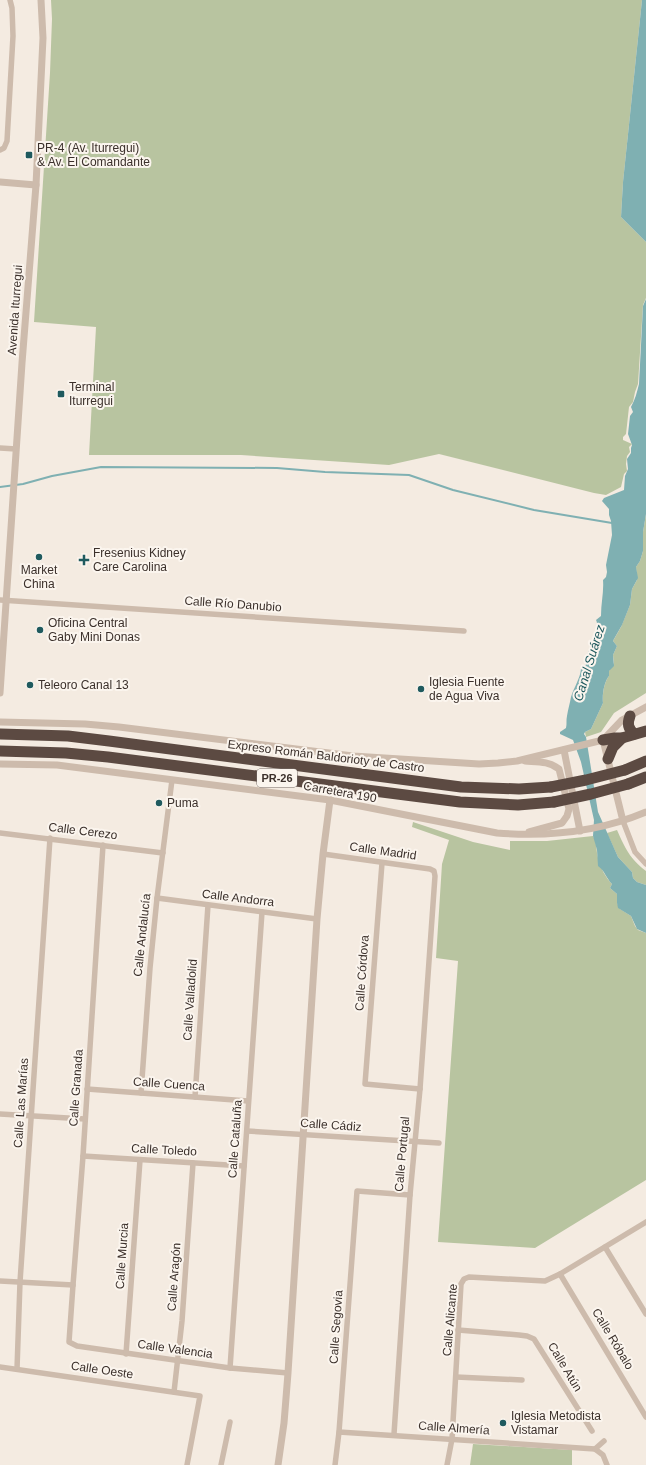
<svg xmlns="http://www.w3.org/2000/svg" width="646" height="1465" font-family="Helvetica,sans-serif">
<style>
.green{fill:#b8c4a0}
.water{fill:#7fb0b2}
.lines{fill:none;stroke-linecap:round;stroke-linejoin:round}
.stream{stroke:#7fb0b2;stroke-width:2}
.minor{stroke:#cdbbac;stroke-width:5.5}
.tertiary{stroke:#cdbbac;stroke-width:7}
.motorway{stroke:#5c4a42;stroke-width:11}
.motorway-bridge{stroke:#5c4a42;stroke-width:11}
.poi-dot{fill:#1f5a5e;stroke:#fbf5ee;stroke-width:1.5}
.labels{text-anchor:middle;dominant-baseline:central;stroke-width:4;stroke-linejoin:round;paint-order:stroke}
.shield{fill:#fbf5ee;stroke:#756b66;stroke-width:1}
.shield-label{font-size:11px;font-weight:bold;fill:#3b302b}
.poi-label{font-size:12px;fill:#3b302b;stroke:#fbf5ee;text-anchor:start}
.street-label{font-size:12px;fill:#3b302b;stroke:#fbf5ee}
.water-label{font-size:13px;font-style:italic;fill:#1f5a5e;stroke:#fbf5ee}
</style>
<rect width="100%" height="100%" fill="#f4ebe1"/>
<g class="green">
<path d="M51 0H642L623 182 621 217 646 242V298L643 305 638 384 635 392 633 402 629 407 626 434 623 437V440L632 444 629 447 630 452 627 456 626 464 627 471 624 474 621 487 606 495 594 493 439 454 389 465 241 455H89L96 327 34 322 50 73 52 19Z"/>
<path d="M646 514V693L614 713 601 732 586 737 585 732 591 729 603 703C602 695 604 682 609 676V671L614 663 613 655 617 646 613 641 621 627 630 605 632 589 637 580 636 567 640 561 643 551V532Z"/>
<path d="M413 822 473 842 510 850V841H547L593 836C597 842 596 851 598 858 600 867 606 878 612 884L610 888 617 894V903L620 909 631 916 635 926 638 930 646 933V1180L535 1248 438 1242 458 961 436 958 442 864 449 840 412 827Z"/>
<path d="M617 830C625 848 630 859 646 871V885L637 882 633 878 632 872 618 857 607 833Z"/>
<path d="M473 1444 572 1450V1465H470Z"/>
</g>
<g class="water">
<path d="M642 0H646V242L621 217 623 182Z"/>
<path d="M646 299V514L643 532V551L640 561 636 567 638 578 632 589 630 605 622 625 614 639 613 641 617 646 613 655 614 666 609 671V676C604 682 602 695 603 703L591 729 585 732 584 734 586 737 598 812 618 857 632 872 633 878 637 882 646 885V933L637 929 631 916 618 908 617 903V894L610 888 612 884C606 878 605 871 598 866L597 850 593 836 594 820 581 762 573 740 560 734V732L566 728C567 724 566 720 567 716 568 709 570 703 571 697 574 687 580 679 581 669L585 668 586 664 585 661C587 652 601 629 596 620L601 616C601 603 604 592 603 580L606 577 607 572 606 565 612 535 611 521 609 515V509L602 501 604 498 624 490 625 476 628 469 627 459 631 453V448L632 445 628 434 630 416 633 412 631 407C635 400 637 392 639 384L643 306Z"/>
</g>
<g class="lines">
<path class="stream" d="M0 487 23 484 52 476 101 467 277 468 325 472 409 475 453 490 534 510 612 523"/>
<g class="minor">
<path d="M0 150 4 148 7 141 13 36 12 8 10 0"/>
<path d="M0 448 16 449"/>
<path d="M0 600 464 631"/>
<path d="M623 821 635 852 646 864"/>
<path d="M0 833 163 853"/>
<path d="M103 845 83 1156 73 1285 69 1342 77 1346 230 1368 288 1373"/>
<path d="M323 854 430 869 434 871 435 876 420 1089 410 1195 394 1434"/>
<path d="M382 863 365 1084 420 1089"/>
<path d="M157 898 317 919"/>
<path d="M87 1089 248 1101"/>
<path d="M141 1093 150 968 157 898 172 780"/>
<path d="M195 1097 208 905"/>
<path d="M0 1114 85 1119"/>
<path d="M247 1131 439 1143"/>
<path d="M83 1156 244 1166"/>
<path d="M605 1247 646 1314"/>
<path d="M560 1274 646 1417"/>
<path d="M0 1281 73 1285"/>
<path d="M458 1330 519 1335 527 1336 534 1339 592 1431"/>
<path d="M126 1354 140 1160"/>
<path d="M0 1367 200 1396 187 1465"/>
<path d="M230 1368 262 912"/>
<path d="M17 1369 20 1282 50 838"/>
<path d="M456 1377 522 1380"/>
<path d="M174 1392 182 1321 193 1163"/>
<path d="M339 1432 595 1449 603 1455 607 1465"/>
<path d="M595 1449 604 1441"/>
<path d="M221 1465 230 1422"/>
<path d="M335 1465 339 1432 357 1191 410 1195"/>
<path d="M447 1465 452 1439 461 1284 464 1279 469 1277 545 1281 560 1274 646 1222"/>
</g>
<g class="tertiary">
<path d="M0 182 36 185"/>
<path d="M0 693 22 363 36 185 43 38 41 0"/>
<path d="M0 722 85 724 119 727 353 756 479 764 498 763 517 761 603 740"/>
<path d="M603 740 623 821"/>
<path d="M603 740 622 720 646 707"/>
<path d="M564 750 580 831"/>
<path d="M525 761C537 762 549 761 559 769L569 809 567 816 562 823 529 832"/>
<path d="M0 764 57 765 330 800 497 833C548 837 599 832 646 812"/>
<path d="M278 1465 284 1423 288 1373 317 919 323 854 330 800"/>
</g>
<g class="motorway">
<path d="M630 716C627 724 628 728 634 734"/>
<path d="M0 734 68 736 109 741 461 787 519 789 551 787"/>
<path d="M603 740 615 738H622L646 731"/>
<path d="M0 751 66 753 108 757 460 802 518 805 554 802"/>
<path d="M608 759 613 747 622 738"/>
<path d="M625 770 646 761"/>
<path d="M628 784 646 777"/>
</g>
<g class="motorway-bridge">
<path d="M551 787 586 780 625 770"/>
<path d="M554 802 591 794 628 784"/>
</g>
</g>
<g class="poi-dot">
<rect x="25" y="151" width="8" height="8" rx="2"/>
<rect x="57" y="390" width="8" height="8" rx="2"/>
<circle cx="39" cy="557" r="4"/>
<path d="M82 554h4v4h4v4h-4v4h-4v-4h-4v-4h4z"/>
<circle cx="40" cy="630" r="4"/>
<circle cx="30" cy="685" r="4"/>
<circle cx="421" cy="689" r="4"/>
<circle cx="159" cy="803" r="4"/>
<circle cx="503" cy="1423" r="4"/>
</g>
<g class="labels">
<rect class="shield" x="257" y="769" width="40" height="18" rx="3"/>
<g class="shield-label">
<text x="277" y="778">PR-26</text>
</g>
<g class="poi-label">
<text x="37" y="148">PR-4 (Av. Iturregui)<tspan x="37" dy="14">&amp; Av. El Comandante</tspan></text>
<text x="69" y="387">Terminal<tspan x="69" dy="14">Iturregui</tspan></text>
<text x="93" y="553">Fresenius Kidney<tspan x="93" dy="14">Care Carolina</tspan></text>
<text x="39" y="570" text-anchor="middle">Market<tspan x="39" dy="14">China</tspan></text>
<text x="48" y="623">Oficina Central<tspan x="48" dy="14">Gaby Mini Donas</tspan></text>
<text x="429" y="682">Iglesia Fuente<tspan x="429" dy="14">de Agua Viva</tspan></text>
<text x="38" y="685">Teleoro Canal 13</text>
<text x="167" y="803">Puma</text>
<text x="511" y="1416">Iglesia Metodista<tspan x="511" dy="14">Vistamar</tspan></text>
</g>
<g class="street-label">
<text transform="translate(15 310) rotate(-86)">Avenida Iturregui</text>
<text transform="translate(233 604) rotate(4)">Calle Río Danubio</text>
<text transform="translate(326 756) rotate(7)">Expreso Román Baldorioty de Castro</text>
<text transform="translate(340 792) rotate(10)">Carretera 190</text>
<text transform="translate(83 831) rotate(7)">Calle Cerezo</text>
<text transform="translate(383 851) rotate(8)">Calle Madrid</text>
<text transform="translate(238 898) rotate(7)">Calle Andorra</text>
<text transform="translate(142 935) rotate(-84)">Calle Andalucía</text>
<text transform="translate(362 973) rotate(-86)">Calle Córdova</text>
<text transform="translate(190 1000) rotate(-86)">Calle Valladolid</text>
<text transform="translate(169 1084) rotate(4)">Calle Cuenca</text>
<text transform="translate(76 1088) rotate(-86)">Calle Granada</text>
<text transform="translate(21 1103) rotate(-86)">Calle Las Marías</text>
<text transform="translate(331 1125) rotate(4)">Calle Cádiz</text>
<text transform="translate(235 1139) rotate(-86)">Calle Cataluña</text>
<text transform="translate(164 1150) rotate(3)">Calle Toledo</text>
<text transform="translate(402 1154) rotate(-85)">Calle Portugal</text>
<text transform="translate(122 1256) rotate(-86)">Calle Murcia</text>
<text transform="translate(174 1277) rotate(-86)">Calle Aragón</text>
<text transform="translate(450 1320) rotate(-85)">Calle Alicante</text>
<text transform="translate(336 1327) rotate(-86)">Calle Segovia</text>
<text transform="translate(613 1339) rotate(59)">Calle Róbalo</text>
<text transform="translate(175 1349) rotate(8)">Calle Valencia</text>
<text transform="translate(565 1367) rotate(59)">Calle Atún</text>
<text transform="translate(102 1370) rotate(8)">Calle Oeste</text>
<text transform="translate(454 1428) rotate(4)">Calle Almería</text>
</g>
<g class="water-label">
<text transform="translate(589 663) rotate(-73)">Canal Suárez</text>
</g>
</g>
</svg>
